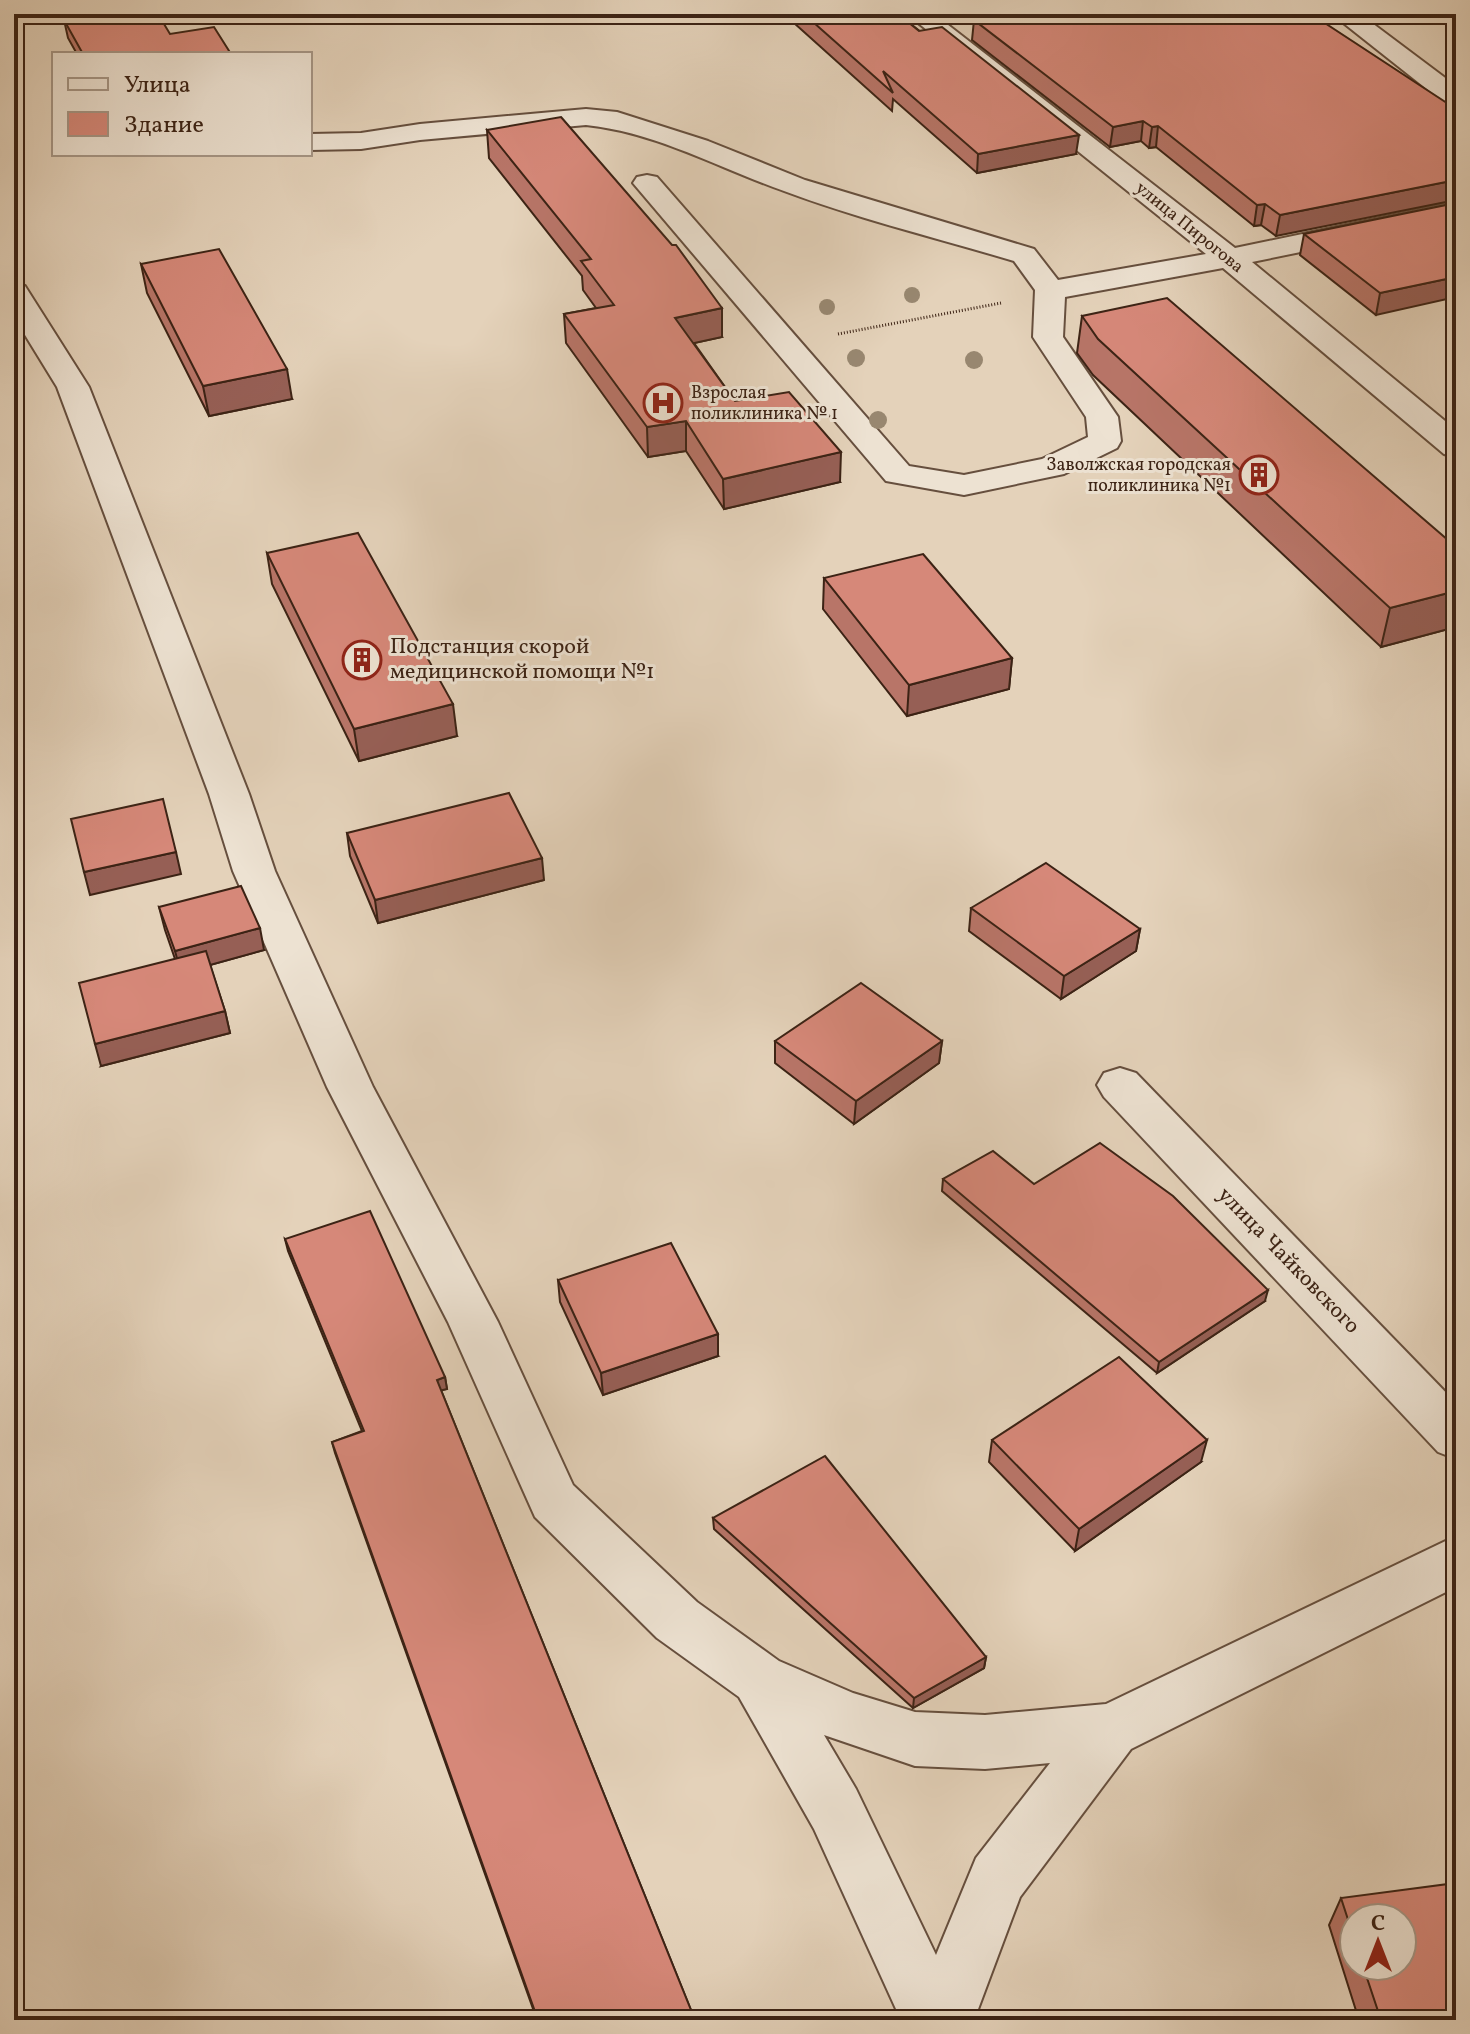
<svg xmlns="http://www.w3.org/2000/svg" width="1470" height="2034" font-family="Vollkorn,serif">
<style>
.lines{fill:none;stroke-linecap:round;stroke-linejoin:round}
.minor-casing{stroke:#664f3e;stroke-width:4}
.path{stroke:#3c2315;stroke-width:3;stroke-dasharray:1 2;stroke-linecap:butt}
.minor{fill:#ede2d2;fill-rule:evenodd}
.tree{fill:#988770}
.wall{fill:#b87568;stroke:#3c2315;stroke-width:2;fill-rule:evenodd}
.shaded-wall{fill:#965f55;stroke:#3c2315;stroke-width:2}
.building{fill:#d68879;stroke:#3c2315;stroke-width:2}
.labels{text-anchor:middle;dominant-baseline:central;stroke-width:6;stroke-linejoin:round;paint-order:stroke}
.far-street-label{font-size:18px;fill:#3c2315;stroke:#ede2d2}
.far-poi-label{font-size:18px;fill:#3c2315;stroke:#ede2d2;text-anchor:start}
.poi-label{font-size:22px;fill:#3c2315;stroke:#ede2d2;text-anchor:start}
.street-label{font-size:22px;fill:#3c2315;stroke:#ede2d2}
</style>
<rect width="100%" height="100%" fill="#e4d2ba"/>
<filter id="stains"><feTurbulence type="fractalNoise" baseFrequency=".0025" numOctaves="4"/><feColorMatrix values="0 0 0 0 .2 0 0 0 0 .09 0 0 0 0 .02 0 0 0 .5 -.17"/></filter>
<radialGradient id="worn" r=".72"><stop offset=".6" stop-color="#630" stop-opacity="0"/><stop offset="1" stop-color="#630" stop-opacity=".3"/></radialGradient>
<g class="lines">
<defs>
<g id="minor">
<path d="M907 14H934L1235 248 1456 202V220L1252 262 1456 430V457L1444 454 1223 268 1065 297 1063 337 1118 417 1121 441 1117 448 1064 474 964 495 886 481 633 183 637 177 647 175 657 177 909 466 964 475 1042 459 1088 437 1086 417 1033 337 1035 290 1014 261C937 238 859 219 784 191 719 168 655 132 586 125L420 140 361 149 310 150V134L361 133 420 124 586 109 617 112 708 141 805 180 1034 249 1058 280 1206 254Z"/>
<path d="M1332 14H1360L1456 86V107L1447 105Z"/>
<path d="M14 283 25 286 89 387 249 794 275 871 373 1087 498 1322 573 1485 697 1602 779 1661 853 1693 915 1712 985 1715 1106 1704 1456 1536V1587L1131 1749 1020 1897 974 2020H901L814 1829 739 1697 657 1638 535 1517 448 1322 327 1087 233 871 209 794 57 387 14 317ZM824 1735 915 1766 985 1769 1050 1763 976 1858 936 1955 856 1789Z"/>
<path d="M1120 1068 1136 1073 1456 1403V1459L1438 1452 1104 1097 1097 1085 1104 1073Z"/>
</g>
</defs>
<use href="#minor" class="minor-casing"/>
<path class="path" d="M838 334 1001 303"/>
<use href="#minor" class="minor"/>
</g>
<g class="tree">
<circle cx="912" cy="295" r="8"/>
<circle cx="827" cy="307" r="8"/>
<circle cx="856" cy="358" r="9"/>
<circle cx="974" cy="360" r="9"/>
<circle cx="878" cy="420" r="9"/>
</g>
<g class="wall">
<path d="M784 14H898L1076 154 977 173 893 99 892 111Z"/>
<path d="M1125 15 1456 109 1276 236 1261 225 1254 226 1156 147 1149 148 1141 141 1110 147 972 40 974 20Z"/>
<path d="M64 20 170 34 231 54H77L68 38Z"/>
<path d="M487 130 722 337 694 343 735 401 840 482 724 509 686 451 648 457 566 343 564 314 596 308 583 290 582 276 489 158Z"/>
<path d="M1456 203 1376 315 1300 255 1304 234Z"/>
<path d="M141 264 292 399 209 416 147 293Z"/>
<path d="M1082 316 1456 547V627L1381 647 1093 375 1077 353Z"/>
<path d="M267 553 457 736 359 761 272 584Z"/>
<path d="M824 578 1012 658 1009 689 907 716 823 609Z"/>
<path d="M347 833 544 880 378 923 350 856Z"/>
<path d="M159 907 264 950 210 965 225 1011 230 1033 101 1066 175 959 165 930Z"/>
<path d="M971 908 1140 929 1136 951 1061 999 969 931Z"/>
<path d="M775 1041H942L939 1063 854 1124 775 1063Z"/>
<path d="M943 1179 1034 1184 1265 1301 1157 1373 942 1191Z"/>
<path d="M285 1239 445 1377 447 1389 441 1390 695 2020H537L335 1453 332 1442 362 1431 288 1251Z"/>
<path d="M558 1280 718 1356 603 1395 560 1302Z"/>
<path d="M992 1440 1201 1462 1075 1551 989 1462Z"/>
<path d="M713 1518 986 1657 984 1668 913 1708 714 1529Z"/>
<path d="M1341 1898 1456 2020H1359L1329 1925ZM1354 1918 1402 1966H1354Z"/>
</g>
<g class="shaded-wall">
<path d="M1143 121 1141 141 1110 147 1113 127Z"/>
<path d="M1158 126 1156 147 1149 148 1152 127Z"/>
<path d="M1079 135 1076 154 977 173 978 154Z"/>
<path d="M1456 180V200L1276 236 1280 215Z"/>
<path d="M1265 204 1261 225 1254 226 1257 205Z"/>
<path d="M1456 277V297L1376 315 1380 293Z"/>
<path d="M722 308V337L676 347 675 318Z"/>
<path d="M287 369 292 399 209 416 203 386Z"/>
<path d="M686 421V451L648 457 647 427Z"/>
<path d="M841 452 840 482 724 509 723 479Z"/>
<path d="M1456 591V627L1381 647 1390 608Z"/>
<path d="M1012 658 1009 689 907 716 909 685Z"/>
<path d="M453 704 457 736 359 761 354 729Z"/>
<path d="M176 852 181 874 90 895 84 872Z"/>
<path d="M542 858 544 880 378 923 375 900Z"/>
<path d="M260 928 264 950 181 973 175 951Z"/>
<path d="M1140 929 1136 951 1061 999 1064 976Z"/>
<path d="M225 1011 230 1033 101 1066 95 1044Z"/>
<path d="M942 1041 939 1063 854 1124 856 1101Z"/>
<path d="M1268 1290 1265 1301 1157 1373 1159 1362Z"/>
<path d="M718 1334V1356L603 1395 601 1373Z"/>
<path d="M445 1377 447 1389 439 1391 437 1380Z"/>
<path d="M1207 1440 1201 1462 1075 1551 1079 1529Z"/>
<path d="M986 1657 984 1668 913 1708 914 1698Z"/>
</g>
<g class="building">
<path d="M104 14H158L170 34 214 27 231 54H83L64 20Z"/>
<path d="M804 14H898L919 31 942 27 1079 135 978 154 883 71 893 93Z"/>
<path d="M1010 14H1124L1125 15 1131 14H1311L1456 109V180L1280 215 1265 204 1257 205 1158 126 1152 127 1143 121 1113 127 974 20Z"/>
<path d="M561 117 672 245H676L722 308 675 318 735 401 789 392 841 452 723 479 686 421 647 427 564 314 614 305 581 261 591 259 487 130Z"/>
<path d="M1456 203V277L1380 293 1304 234Z"/>
<path d="M219 249 287 369 203 386 141 264Z"/>
<path d="M1167 298 1456 547V591L1390 608 1098 339 1082 316Z"/>
<path d="M358 533 453 704 354 729 267 553Z"/>
<path d="M923 554 1012 658 909 685 824 578Z"/>
<path d="M509 793 542 858 375 900 347 833Z"/>
<path d="M163 799 176 852 84 872 71 819Z"/>
<path d="M1046 863 1140 929 1064 976 971 908Z"/>
<path d="M241 886 260 928 175 951 159 907Z"/>
<path d="M206 951 225 1011 95 1044 79 983Z"/>
<path d="M861 983 942 1041 856 1101 775 1041Z"/>
<path d="M1100 1143 1173 1196 1268 1290 1159 1362 943 1179 993 1151 1034 1184Z"/>
<path d="M370 1211 445 1377 437 1380 695 2020H538L332 1442 364 1431 285 1239Z"/>
<path d="M671 1243 718 1334 601 1373 558 1280Z"/>
<path d="M1119 1357 1207 1440 1079 1529 992 1440Z"/>
<path d="M825 1456 986 1657 914 1698 713 1518Z"/>
<path d="M1456 1883V2020H1381L1363 1966H1402V1918H1354V1938L1341 1898Z"/>
</g>
<defs>
<symbol id="hospital-ring" viewBox="-11 -11 22 22"><circle r="9.5" fill="#ede2d2" stroke="#8f2418" stroke-width="1.5"/><path d="M-5-5h3v3.5h4V-5h3V5h-3V1.5h-4V5h-3Z" fill="#8f2418"/></symbol>
<symbol id="building-ring" viewBox="-11 -11 22 22"><circle r="9.5" fill="#ede2d2" stroke="#8f2418" stroke-width="1.5"/><path d="M-4-6H4V6H1V3H-1V6H-4ZM-2.5-4.3h1.7v1.8h-1.7ZM.8-4.3h1.7v1.8H.8ZM-2.5-1h1.7V.8h-1.7ZM.8-1h1.7V.8H.8Z" fill="#8f2418"/></symbol>
</defs>
<g fill-rule="evenodd">
<use href="#hospital-ring" x="641" y="381" width="44" height="44"/>
<use href="#building-ring" x="1237" y="453" width="44" height="44"/>
<use href="#building-ring" x="340" y="638" width="44" height="44"/>
</g>
<g class="labels">
<g class="far-street-label">
<text transform="translate(1189 228) rotate(39)">улица Пирогова</text>
</g>
<g class="far-poi-label">
<text x="691" y="393">Взрослая<tspan x="691" dy="21">поликлиника № 1</tspan></text>
<text x="1231" y="465" text-anchor="end">Заволжская городская<tspan x="1231" dy="21">поликлиника №1</tspan></text>
</g>
<g class="poi-label">
<text x="390" y="647">Подстанция скорой<tspan x="390" dy="25">медицинской помощи №1</tspan></text>
</g>
<g class="street-label">
<text transform="translate(1288 1261) rotate(46)">улица Чайковского</text>
</g>
</g>
<rect width="1470" height="2034" fill="none" stroke="#e4d2ba" stroke-width="48"/>
<rect x="16" y="16" width="1438" height="2002" fill="none" stroke="#3c2315" stroke-width="4"/>
<rect x="24" y="24" width="1422" height="1986" fill="none" stroke="#3c2315" stroke-width="2"/>
<rect x="52" y="52" width="260" height="104" fill="#ede2d2" stroke="#a69686" stroke-width="2"/>
<rect x="68" y="78" width="40" height="12" fill="#ede2d2" stroke="#a69686" stroke-width="2"/>
<text x="124" y="92" font-size="24" fill="#3c2315">Улица</text>
<rect x="68" y="112" width="40" height="24" fill="#d68879" stroke="#a69686" stroke-width="2"/>
<text x="124" y="132" font-size="24" fill="#3c2315">Здание</text>
<g transform="translate(1378 1942)"><circle r="38" fill="#ede2d2" stroke="#a69686" stroke-width="2"/>
<path d="M0-6L14 30L0 20L-14 30Z" fill="#8f2418"/>
<text y="-12" font-size="22" font-weight="bold" text-anchor="middle" fill="#3c2315">С</text>
</g>
<rect width="100%" height="100%" filter="url(#stains)"/>
<rect width="100%" height="100%" fill="url(#worn)"/>
</svg>
